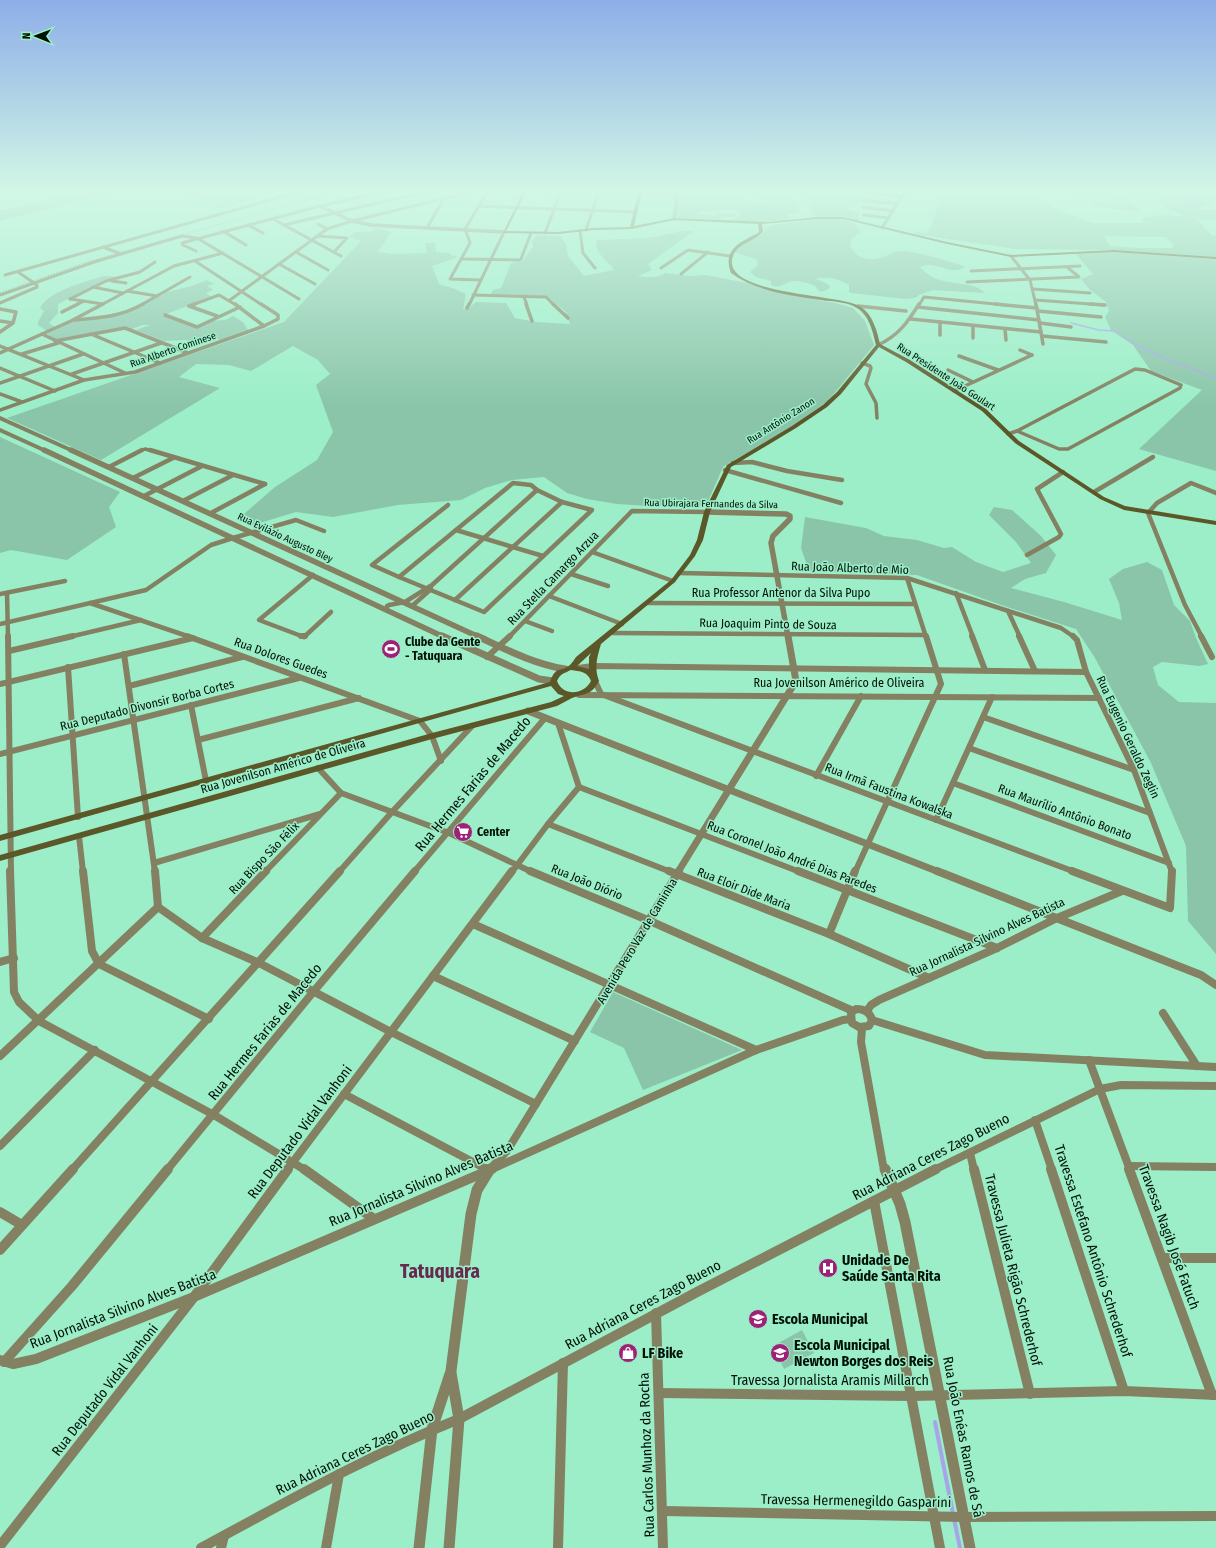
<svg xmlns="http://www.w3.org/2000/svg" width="1216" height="1548" font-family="'Fira Sans Condensed',sans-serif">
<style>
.green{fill:#8ac5a9;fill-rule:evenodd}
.water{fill:#a6a5e9}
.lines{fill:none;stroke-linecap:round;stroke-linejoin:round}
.stream-far1{stroke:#a6a5e9;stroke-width:1.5}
.stream{stroke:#a6a5e9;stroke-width:4}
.minor-far5{stroke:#848163;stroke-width:3}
.minor-far4{stroke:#848163;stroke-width:3.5}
.minor-far3{stroke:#848163;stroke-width:4.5}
.minor-far2{stroke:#848163;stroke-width:6}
.minor-far1{stroke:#848163;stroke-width:8}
.minor{stroke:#848163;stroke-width:10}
.tertiary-far5{stroke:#848163;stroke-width:3.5}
.tertiary-far4{stroke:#848163;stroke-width:4}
.tertiary-far3{stroke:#848163;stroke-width:5.5}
.tertiary-far2{stroke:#848163;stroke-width:7}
.tertiary-far1{stroke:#848163;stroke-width:8}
.tertiary{stroke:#848163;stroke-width:11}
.secondary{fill:#5c5729;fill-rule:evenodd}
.rail{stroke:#50846b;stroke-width:1;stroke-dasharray:1 2;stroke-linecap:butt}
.labels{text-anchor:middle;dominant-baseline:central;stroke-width:3;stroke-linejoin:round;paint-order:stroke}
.far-street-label{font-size:10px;fill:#001107;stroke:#9beec8}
.street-label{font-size:12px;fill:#001107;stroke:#9beec8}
.poi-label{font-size:12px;font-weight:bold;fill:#001107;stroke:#9beec8;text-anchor:start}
.near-street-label{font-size:14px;fill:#001107;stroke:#9beec8}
.near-poi-label{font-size:14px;font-weight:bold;fill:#001107;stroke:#9beec8;text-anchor:start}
.near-district-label{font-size:19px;font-weight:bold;fill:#662a50;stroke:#9beec8}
</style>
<rect width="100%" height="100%" fill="#9beec8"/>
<g class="green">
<path d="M87 189H128L0 221V210L48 200Z"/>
<path d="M175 189H254L242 193 258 199 219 208 190 194Z"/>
<path d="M680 189H706L714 192 739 193 732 196 764 205 776 202 750 196 759 193 754 189H786L776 194C782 198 789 198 796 202L800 212 788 215 791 219 776 222 733 220 741 215 738 210 698 211V214L716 216 719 213 737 215 733 217H722L721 219 677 218C673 210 678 197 680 189Z"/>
<path d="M807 189H859V205L847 208 851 211 859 212V221L842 217H817C810 210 806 199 807 189Z"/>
<path d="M948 189H1175L1174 193 1166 198 1181 205 1201 209 1216 210V220L1197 219 1211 235 1216 236V257L1112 250 1015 249 914 234 917 232 926 234 929 231 939 204ZM1047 192 1099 193 1113 199 1092 203 1093 206 1140 212 1141 210 1124 198 1144 197 1148 192 1166 208 1185 216 1183 217C1171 215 1153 213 1142 219L1143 223H1094L1060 211 1031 195ZM1104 236 1166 237 1174 246 1172 248H1140L1110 246Z"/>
<path d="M819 219H841L856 224 860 233 852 238 850 245C856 258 866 261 880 258 888 256 894 250 904 251 923 253 942 260 961 265L965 267C951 277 935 259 920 267 939 290 972 278 985 293L933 290 919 295 915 298 906 299 851 293 849 292V285C840 279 826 276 816 279L828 284 830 287C827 291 824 292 819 291L815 286C809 283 800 281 793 281 784 282 782 289 771 285V281L756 277 750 272 758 265 756 259 734 252 742 245 760 236 766 229 773 225Z"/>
<path d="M376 228 391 232 378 252 392 254 427 253 425 243H435L436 252 450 253V255L457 256 456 258 432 266 439 284 455 289 466 294 463 309H468L476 302 506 303 515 318 536 322 570 324 565 311 546 296 491 294 493 290 501 288 511 263 522 261 533 247 532 241 537 235 560 236 566 244 568 256 584 276 614 270C608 260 593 253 597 240L648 238 683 231H694L648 264 652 270 638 276C646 278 659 278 665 273L691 276 705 275 747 283 800 297 835 303 853 308 865 321 874 345 828 401 793 426 723 467 706 506H648L617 504 587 499 567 493 544 477 512 480 485 488 461 500 398 505 333 517 296 512 250 526 237 520 275 487 317 460 333 432 316 385 330 374 318 360 293 346 251 371 229 365 196 364 179 377 220 388 101 460 7 418 284 322 361 241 349 237 355 232H371Z"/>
<path d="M1115 252 1216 259V471L1139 449 1202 390 1151 371 1133 345 1111 330 1105 317 1109 311 1106 302 1089 289 1081 279 1093 274 1076 254Z"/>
<path d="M104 276 116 277 104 281 58 304V313L49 323 55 327 47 331 38 325V322L44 311 40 308C48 291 88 281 104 276Z"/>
<path d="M207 280 214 284 207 286 213 290 206 293 211 297 161 316H168L197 328 211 321 225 320 233 316 243 322 248 330 220 340 210 336 191 341 186 340 164 341 136 330 150 325H142L132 329 127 327 57 340 47 334 72 322 132 311 167 292 192 286Z"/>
<path d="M0 437 120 492 109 507 116 527 67 560 11 550 0 553Z"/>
<path d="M994 507 1012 510 1041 536 1056 555 1046 573 1025 579 1011 588 1064 602 1122 620 1119 603 1109 579 1123 569 1147 562 1162 570 1174 605 1190 621 1196 638 1208 664 1199 666 1162 662 1153 667 1158 685 1179 702 1216 703V954L1188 921 1186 846 1151 763 1095 658 1076 629 1007 607 917 575 809 571 801 548 805 517 866 528 884 536 917 540 944 548 952 547 976 562 1003 572 1031 563 1016 542 989 515Z"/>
<path d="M613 992 742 1050 643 1090 624 1048 590 1032Z"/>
<path d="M802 1330 814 1353 784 1369 773 1346Z"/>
</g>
<path class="water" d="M1183 193 1214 198C1211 200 1211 204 1206 206 1197 211 1177 203 1170 197Z"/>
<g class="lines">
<path class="stream-far1" d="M1071 323 1099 330 1115 331 1136 345 1163 358 1216 378"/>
<g class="stream">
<path d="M935 1422 953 1514"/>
<path d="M954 1519 960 1548"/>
</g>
<g class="minor-far5">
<path d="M501 189 525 190"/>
<path d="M677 189V194"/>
<path d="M893 189 905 190"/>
<path d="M862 192 902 197"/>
<path d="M863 200 898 204"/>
<path d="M478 206 636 212"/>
<path d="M863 207 893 211"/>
<path d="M864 215 889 218"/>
<path d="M273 219 341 256"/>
<path d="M318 224 327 229"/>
<path d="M248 225 263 233"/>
<path d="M284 225 437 189"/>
<path d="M427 228 444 198"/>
<path d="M882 228 906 189"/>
<path d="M586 230 600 189"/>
<path d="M223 231 246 245"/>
<path d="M580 231 583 253 595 268"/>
<path d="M545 233 562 189"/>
<path d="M317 236 347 238 334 252"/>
<path d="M103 247 121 254"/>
<path d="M196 251 183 245 182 243 320 206 395 189"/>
<path d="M296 252 328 270"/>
<path d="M1011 256 1030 280 1036 305"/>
<path d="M461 259 519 260 521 259 531 233"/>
<path d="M195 261 262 305"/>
<path d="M279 264 315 284"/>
<path d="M661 268 688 250 730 256"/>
<path d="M971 271 1080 266"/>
<path d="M681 274 708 252"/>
<path d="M5 275 309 189"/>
<path d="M480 280 450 279 470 243 465 229 489 189"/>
<path d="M112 281 126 283"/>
<path d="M967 282 1079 277 1067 267"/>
<path d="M93 287 123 293"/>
<path d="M1033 289 1090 293"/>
<path d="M127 291 157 296"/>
<path d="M0 295 94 262 182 236 197 238 299 299"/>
<path d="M473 295 546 297 554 305"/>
<path d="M524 297 527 305"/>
<path d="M70 299 106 281 140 272 155 262"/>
<path d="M70 299 103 304"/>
<path d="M230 300 327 229 352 221 483 189"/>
<path d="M1035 300 1104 305"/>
<path d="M0 303 37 287V285L18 272"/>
<path d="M76 305 84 301"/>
<path d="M101 305 174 266 223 253"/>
<path d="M141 305 190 277"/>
<path d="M192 305 219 295 236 305"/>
<path d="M469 305 504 232"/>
<path d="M919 305 924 297 1005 305"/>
</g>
<g class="minor-far4">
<path d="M235 304 264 326"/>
<path d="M526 304 532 321"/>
<path d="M553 304 568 318"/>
<path d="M995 304 1037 308"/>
<path d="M1036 304 1043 344"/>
<path d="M1090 304 1105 305"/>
<path d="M189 306 195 304"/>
<path d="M189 306 217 316"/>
<path d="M858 306 906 311"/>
<path d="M917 307 1039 320"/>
<path d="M467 308 469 304"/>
<path d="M0 309 16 312 13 323 0 332"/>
<path d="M1038 311 1101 317"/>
<path d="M62 312 78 304"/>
<path d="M165 315 197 327 240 307"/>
<path d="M911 319 1041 332"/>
<path d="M74 320C100 318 120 317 143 304"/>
<path d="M0 321 13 323"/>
<path d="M940 322V335"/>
<path d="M1040 323 1071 327"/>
<path d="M973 326V338"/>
<path d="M1005 329 1006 340"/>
<path d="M42 334 125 373"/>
<path d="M91 334 160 363"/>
<path d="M1042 336 1106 342"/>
<path d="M55 341 125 328 188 353"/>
<path d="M878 345C898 336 908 322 919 304"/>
<path d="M0 346 84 380"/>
<path d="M1020 350 1032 355"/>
<path d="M0 353 71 321 103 304"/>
<path d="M22 354 58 343"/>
<path d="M959 356 998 370"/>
<path d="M862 363 870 366 871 368 866 384 876 403 877 418"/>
<path d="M0 368 55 391"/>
<path d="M1135 369 1145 370 1181 385 1180 388 1068 449H1059L1017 431Z"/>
<path d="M948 370 973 382"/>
<path d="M72 374 161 343"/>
<path d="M0 383 83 354"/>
<path d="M954 391 1032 355"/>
<path d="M0 394 22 402"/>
<path d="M0 410 84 380 135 372 264 326 278 319V315L261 304"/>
<path d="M1008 434 1017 431"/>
<path d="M140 451 145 449 153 451"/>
</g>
<g class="minor-far3">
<path d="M150 450 265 484"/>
<path d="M733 463 752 462 787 471 842 480"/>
<path d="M109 467 142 450"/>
<path d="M725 470 841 503"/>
<path d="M133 478 173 458"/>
<path d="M513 483 531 485 537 490 562 502 592 510 484 612 399 577Z"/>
<path d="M1094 492 1153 457"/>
<path d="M144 496 202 466"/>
<path d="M183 501 233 475"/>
<path d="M211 513 265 484"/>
<path d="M456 530 543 556"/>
<path d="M592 552 673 581"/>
<path d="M1027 555 1059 537 1061 534 1037 489 1063 472"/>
<path d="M679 573 907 578 1061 628 1074 637"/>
<path d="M571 574 608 586"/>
<path d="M399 577 372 565 448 505"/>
<path d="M907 578 926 637"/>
<path d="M7 593 8 637"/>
<path d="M956 593 973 637"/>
<path d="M0 594 65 581"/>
<path d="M549 596 622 624"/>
<path d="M455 600 562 502"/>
<path d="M90 603 190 637"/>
<path d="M647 603 915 604"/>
<path d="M412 606 430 590 431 587"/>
<path d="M387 610V606L389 605 405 602 432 585 537 490"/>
<path d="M1008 611 1020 637"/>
<path d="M525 621 552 631"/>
<path d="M0 624 146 590 211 545 233 538 296 520 324 531"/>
<path d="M612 633 925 635"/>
<path d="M69 637 141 620"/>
<path d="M304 637 259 620 313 575"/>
<path d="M304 637 331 612"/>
<path d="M509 637 632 511 707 512"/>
<path d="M1202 637 1185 605 1148 513 1157 503 1191 483 1216 493"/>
</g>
<g class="minor-far2">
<path d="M8 636 11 872"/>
<path d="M187 636 420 721 432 736 441 761"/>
<path d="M301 636H305"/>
<path d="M972 636 985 670"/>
<path d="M1019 636 1035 671"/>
<path d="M1073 636 1077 640 1086 672 1134 770 1172 872"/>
<path d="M1201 636 1212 657"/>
<path d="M9 651 73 636"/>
<path d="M124 654 155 872"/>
<path d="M487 657 510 636"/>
<path d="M68 667 78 817"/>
<path d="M578 668 593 666 1086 672"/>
<path d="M595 681 601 694 1075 872"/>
<path d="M0 684 193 638"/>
<path d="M129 686 242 657"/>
<path d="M579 695 1099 698"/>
<path d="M191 705 206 781"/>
<path d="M983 717 1134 770"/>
<path d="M198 740 359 698"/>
<path d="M969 748 1150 813"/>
<path d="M0 754 299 678"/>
<path d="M318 768 341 793 449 833 532 872"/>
<path d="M816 776 861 696"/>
<path d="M953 783 1169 863"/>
<path d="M579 787 800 872"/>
<path d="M936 820 992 697"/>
<path d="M548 824 671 872"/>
<path d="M79 836 83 872"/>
<path d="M154 863 320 814"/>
<path d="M265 872 341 793"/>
<path d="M339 872 392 812 472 726"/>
<path d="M414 872 545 718"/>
<path d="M512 872 548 824 579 787 558 723"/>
<path d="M855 872 941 684 926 636"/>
</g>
<g class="minor-far1">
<path d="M10 871 14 992 19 1002 39 1021 214 1115 305 1170"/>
<path d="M83 871 92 951 99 964 209 1019"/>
<path d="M155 871 158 907 202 938 259 963 391 1032 536 1104"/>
<path d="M530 871 650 921"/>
<path d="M669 871 829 934 929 978"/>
<path d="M798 871 997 948"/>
<path d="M1072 871 1170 908 1172 871"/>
<path d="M473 924 756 1050"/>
<path d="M829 934 855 871"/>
<path d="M202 938 266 871"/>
<path d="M0 962 14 958"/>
<path d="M433 976 575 1041"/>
<path d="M867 1011 871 1005 879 1000 997 948 1057 918 1122 891"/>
<path d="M1163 1013 1197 1066"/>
<path d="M872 1020 985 1055 1216 1067"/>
<path d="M0 1056 158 907"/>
<path d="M1089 1060 1130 1170"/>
<path d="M344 1094 488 1170"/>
<path d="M1035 1120 1052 1170"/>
<path d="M0 1146 95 1050"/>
<path d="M970 1153 974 1170"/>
<path d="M1129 1166 1216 1167"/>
<path d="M72 1170 340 871"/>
<path d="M167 1170 314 991 415 871"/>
<path d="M287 1170 512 871"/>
<path d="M490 1170 756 1050 843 1020 851 1019"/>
<path d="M934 1170 1100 1089 1121 1085 1216 1086"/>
</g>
<g class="minor">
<path d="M304 1169 374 1219"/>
<path d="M486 1169 489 1171"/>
<path d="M974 1169 1030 1394"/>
<path d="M1051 1169 1124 1391"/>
<path d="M1129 1169 1212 1395"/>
<path d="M874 1201 940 1548"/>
<path d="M0 1212 22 1225"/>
<path d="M0 1250 73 1169"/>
<path d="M1162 1258H1216"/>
<path d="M656 1313 663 1548"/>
<path d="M0 1360 13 1364 36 1359 194 1297 492 1169"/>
<path d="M4 1362 72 1286 168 1169"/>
<path d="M659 1393 912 1396 1124 1391 1216 1395"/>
<path d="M663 1511 964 1517 1216 1516"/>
<path d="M0 1546 194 1297 288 1169"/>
<path d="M201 1548C286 1502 369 1455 459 1419L697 1292 936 1169"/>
<path d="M221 1548 224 1536"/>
<path d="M326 1548 339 1474"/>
<path d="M558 1548 563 1363"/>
</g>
<g class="tertiary-far5">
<path d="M525 190 677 194 674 219"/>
<path d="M320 206 352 221 371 225 504 232"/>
</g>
<g class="tertiary-far4">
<path d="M0 418 73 451"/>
<path d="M0 430 46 451"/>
</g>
<g class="tertiary-far3">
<path d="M44 450 444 637"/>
<path d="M71 450 479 637"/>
<path d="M707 512 786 514 790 516V519L773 536 771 543 788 637"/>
</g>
<g class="tertiary-far2">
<path d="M442 636 539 679 553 681"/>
<path d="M477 636C505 649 534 664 565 669"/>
<path d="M528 711 939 872"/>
<path d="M678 872 796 681 788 636"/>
</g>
<g class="tertiary-far1">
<path d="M937 871 1201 975 1216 985"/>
<path d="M650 921 853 1011"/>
<path d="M856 1009C864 1009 870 1012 872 1020L869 1026 859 1027 852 1023 851 1013Z"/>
<path d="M862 1028 861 1042 883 1165 885 1170"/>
<path d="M489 1170 507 1151 679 871"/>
</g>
<g class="tertiary">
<path d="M885 1169 900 1204 905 1222 970 1548"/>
<path d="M419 1548 432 1429 451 1371 471 1214 477 1190 490 1169"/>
<path d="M449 1548 459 1419 451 1373"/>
</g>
<path class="secondary" d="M524 189H528L506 231 558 232 594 228 630 227 639 189H643L634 226 674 218 769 222 817 217H843L947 242 1011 255 1114 250 1216 257V259L1114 252 1011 257 947 244 843 219H817L762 224 763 231C756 242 738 242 733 256 719 296 842 293 861 307 873 315 877 331 880 344L910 360 986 409 1019 441 1104 497 1125 506 1216 521V525L1124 510 1100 499 1015 443 982 411 906 362 879 347 841 394 827 407 796 428 731 467 710 512 703 540 695 556 675 582 601 644C597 657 594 668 599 681 591 696 585 693 572 698 567 701 562 703 557 706L432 739 0 861V855L432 733 551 702 564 696 558 694 551 686 0 841V835L550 682C556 665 560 673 570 665 572 663 574 660 576 657L671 580 690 555 697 540 704 512 727 465 792 426 823 405 837 392 876 345C873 332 869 315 857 308 846 301 833 302 821 300 791 296 756 291 731 273 722 250 740 242 758 233L759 231 758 224 674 220 632 229 594 230 558 234 503 233ZM591 653 589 657V669L577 666ZM571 670C580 671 588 672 591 681 584 695 563 697 557 681 560 674 564 673 571 670Z"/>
<path class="rail" d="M0 293 87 262 344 189"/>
</g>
<linearGradient id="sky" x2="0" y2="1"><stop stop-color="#8daee8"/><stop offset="0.47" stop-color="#d2f7e6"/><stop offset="1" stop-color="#d2f7e6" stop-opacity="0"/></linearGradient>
<rect width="1216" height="406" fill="url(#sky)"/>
<defs>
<symbol id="stadium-disc" viewBox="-11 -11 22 22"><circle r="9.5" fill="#9e2177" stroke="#9beec8"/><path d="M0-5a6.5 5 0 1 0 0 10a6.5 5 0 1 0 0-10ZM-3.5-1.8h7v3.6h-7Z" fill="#fff"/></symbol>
<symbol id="supermarket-disc" viewBox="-11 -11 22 22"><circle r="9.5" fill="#9e2177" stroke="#9beec8"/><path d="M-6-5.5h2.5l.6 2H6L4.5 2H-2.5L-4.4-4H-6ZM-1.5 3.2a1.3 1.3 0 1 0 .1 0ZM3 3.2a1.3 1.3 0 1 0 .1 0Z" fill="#fff"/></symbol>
<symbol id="hospital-disc" viewBox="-11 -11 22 22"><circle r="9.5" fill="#9e2177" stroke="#9beec8"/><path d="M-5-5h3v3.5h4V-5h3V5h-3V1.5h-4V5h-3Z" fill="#fff"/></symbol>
<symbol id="school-disc" viewBox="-11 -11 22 22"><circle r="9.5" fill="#9e2177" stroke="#9beec8"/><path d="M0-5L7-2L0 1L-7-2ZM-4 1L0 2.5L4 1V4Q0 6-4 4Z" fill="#fff"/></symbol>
<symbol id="shop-disc" viewBox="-11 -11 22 22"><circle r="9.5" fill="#9e2177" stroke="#9beec8"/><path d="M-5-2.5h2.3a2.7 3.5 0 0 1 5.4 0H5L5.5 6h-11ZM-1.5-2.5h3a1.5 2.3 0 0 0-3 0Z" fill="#fff"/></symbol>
</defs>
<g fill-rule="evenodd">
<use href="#stadium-disc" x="380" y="638" width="22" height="22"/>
<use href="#supermarket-disc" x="452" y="821" width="22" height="22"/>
<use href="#hospital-disc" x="817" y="1257" width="22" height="22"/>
<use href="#school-disc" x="747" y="1308" width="22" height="22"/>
<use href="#shop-disc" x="617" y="1342" width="22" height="22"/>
<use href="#school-disc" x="769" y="1342" width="22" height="22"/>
</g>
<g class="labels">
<g class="far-street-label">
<text transform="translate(173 350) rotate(-19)">Rua Alberto Cominese</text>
<text transform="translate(946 377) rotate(33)">Rua Presidente João Goulart</text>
<text transform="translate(781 421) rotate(-32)">Rua Antônio Zanon</text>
<text transform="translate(711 504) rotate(1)">Rua Ubirajara Fernandes da Silva</text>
<text transform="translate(285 538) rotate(25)">Rua Evilázio Augusto Bley</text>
</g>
<g class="street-label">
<text transform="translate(850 568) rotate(2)">Rua João Alberto de Mio</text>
<text transform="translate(553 578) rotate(-46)">Rua Stella Camargo Arzua</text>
<text x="781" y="593">Rua Professor Antenor da Silva Pupo</text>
<text transform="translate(768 624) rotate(1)">Rua Joaquim Pinto de Souza</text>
<text transform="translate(281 658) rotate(20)">Rua Dolores Guedes</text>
<text x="839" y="683">Rua Jovenilson Américo de Oliveira</text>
<text transform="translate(147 705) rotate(-14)">Rua Deputado Divonsir Borba Cortes</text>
<text transform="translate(1128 737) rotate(65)">Rua Eugenio Geraldo Zeglin</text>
<text transform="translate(283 766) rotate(-16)">Rua Jovenilson Américo de Oliveira</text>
<text transform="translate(889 791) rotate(21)">Rua Irmã Faustina Kowalska</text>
<text transform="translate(1065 812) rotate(20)">Rua Maurílio Antônio Bonato</text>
<text transform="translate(792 857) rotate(21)">Rua Coronel João André Dias Paredes</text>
<text transform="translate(264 858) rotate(-46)">Rua Bispo São Félix</text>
<text transform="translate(587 882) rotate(22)">Rua João Diório</text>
<text transform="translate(744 889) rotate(21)">Rua Eloir Dide Maria</text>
<text transform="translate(987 937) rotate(-25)">Rua Jornalista Silvino Alves Batista</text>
<text transform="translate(637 941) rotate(-59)">Avenida Pero Vaz de Caminha</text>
</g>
<g class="poi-label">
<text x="405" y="642">Clube da Gente<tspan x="405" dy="14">- Tatuquara</tspan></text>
<text x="477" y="832">Center</text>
</g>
<g class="near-street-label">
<text transform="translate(473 784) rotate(-50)">Rua Hermes Farias de Macedo</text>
<text transform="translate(265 1032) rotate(-51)">Rua Hermes Farias de Macedo</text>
<text transform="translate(300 1132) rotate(-53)">Rua Deputado Vidal Vanhoni</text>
<text transform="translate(931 1157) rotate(-27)">Rua Adriana Ceres Zago Bueno</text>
<text transform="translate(421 1184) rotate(-23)">Rua Jornalista Silvino Alves Batista</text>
<text transform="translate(1169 1237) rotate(70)">Travessa Nagib José Fatuch</text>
<text transform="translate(1093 1251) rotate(72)">Travessa Estefano Antônio Schrederhof</text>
<text transform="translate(1013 1270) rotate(76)">Travessa Julieta Rigão Schrederhof</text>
<text transform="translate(643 1305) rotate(-28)">Rua Adriana Ceres Zago Bueno</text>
<text transform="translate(123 1309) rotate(-21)">Rua Jornalista Silvino Alves Batista</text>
<text x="830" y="1380">Travessa Jornalista Aramis Millarch</text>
<text transform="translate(105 1390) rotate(-52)">Rua Deputado Vidal Vanhoni</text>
<text transform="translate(963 1437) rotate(79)">Rua João Enéas Ramos de Sá</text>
<text transform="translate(355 1453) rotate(-26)">Rua Adriana Ceres Zago Bueno</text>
<text transform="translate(647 1455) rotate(-92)">Rua Carlos Munhoz da Rocha</text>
<text transform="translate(856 1501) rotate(1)">Travessa Hermenegildo Gasparini</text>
</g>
<g class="near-poi-label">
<text x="842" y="1260">Unidade De<tspan x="842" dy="16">Saúde Santa Rita</tspan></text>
<text x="772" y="1319">Escola Municipal</text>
<text x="794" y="1345">Escola Municipal<tspan x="794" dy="16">Newton Borges dos Reis</tspan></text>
<text x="642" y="1353">LF Bike</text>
</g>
<g class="near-district-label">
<text x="440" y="1271">Tatuquara</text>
</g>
</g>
<g transform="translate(36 36) rotate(271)" stroke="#9beec8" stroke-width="3" paint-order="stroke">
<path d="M0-3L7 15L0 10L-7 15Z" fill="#001107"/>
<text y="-6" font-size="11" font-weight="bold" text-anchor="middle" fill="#001107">N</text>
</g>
</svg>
